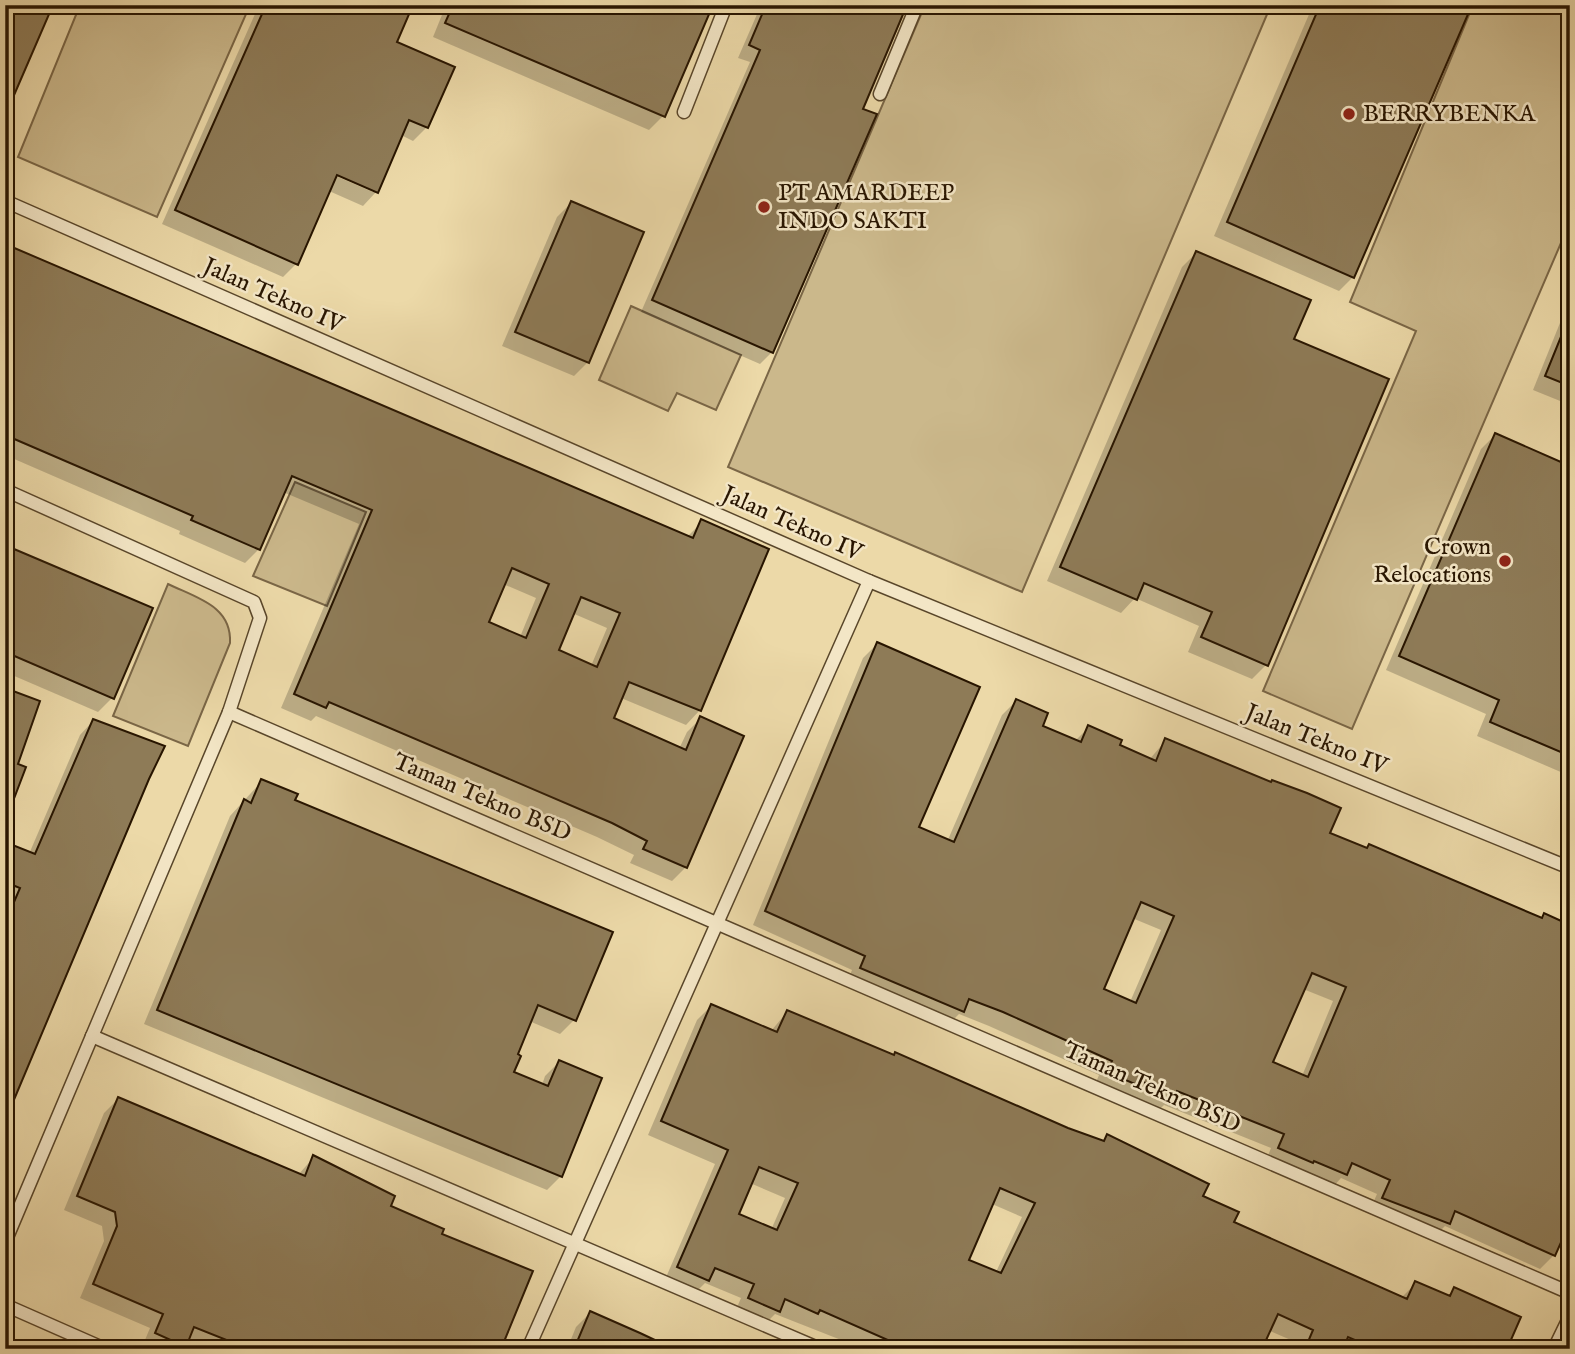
<svg xmlns="http://www.w3.org/2000/svg" width="1575" height="1354" font-family="'IM FELL English',serif">
<style>
.green{fill:#cbb88b;stroke:#7a6646;stroke-width:2}
.shadow{fill:#0003;fill-rule:evenodd}
.building{fill:#8e7b57;stroke:#281500;stroke-width:2;fill-rule:evenodd}
.lines{fill:none;stroke-linecap:round;stroke-linejoin:round}
.service-casing{stroke:#59462a;stroke-width:15}
.service{stroke:#f3e6c6;stroke-width:12}
.poi-dot{fill:#8f2418;stroke:#f3e6c6;stroke-width:2.5}
.labels{text-anchor:middle;dominant-baseline:central;stroke-width:5;stroke-linejoin:round;paint-order:stroke}
.poi-label{font-size:24px;fill:#281500;stroke:#f3e6c6;text-anchor:start}
.street-label{font-size:24px;fill:#281500;stroke:#f3e6c6}
</style>
<rect width="100%" height="100%" fill="#ecd9a8"/>
<filter id="stains"><feTurbulence type="fractalNoise" baseFrequency=".00286" numOctaves="4"/><feColorMatrix values="0 0 0 0 .2 0 0 0 0 .09 0 0 0 0 .02 0 0 0 .5 -.17"/></filter>
<radialGradient id="worn" r=".72"><stop offset=".6" stop-color="#630" stop-opacity="0"/><stop offset="1" stop-color="#630" stop-opacity=".3"/></radialGradient>
<g class="green">
<path d="M80 5H250L157 217 18 157Z"/>
<path d="M925 5H1271L1022 592 728 467Z"/>
<path d="M1473 5H1570V222L1352 729 1263 691 1416 331 1350 302Z"/>
<path d="M631 306 741 355 716 410 677 393 668 411 599 380Z"/>
<path d="M295 482 366 512 327 606 253 576Z"/>
<path d="M168 584C197 598 232 606 230 643L188 746 113 716Z"/>
</g>
<g class="shadow">
<path d="M259 5H411L394 43 427 127 413 141 401 135 376 192 363 206 329 191 296 264 283 277 162 224ZM330 170 373 189V192L329 173Z"/>
<path d="M446 5H711L663 116 649 130 433 37Z"/>
<path d="M761 5H906L861 109 772 352 760 364 641 312 750 62 738 58Z"/>
<path d="M1313 5H1470L1353 277 1339 291 1214 236Z"/>
<path d="M571 203 642 233 588 362 574 376 502 346 557 217Z"/>
<path d="M5 246 687 537 702 522 767 550 700 710 686 725 621 698 611 719 679 749 687 732 701 718 686 867 672 881 630 863 634 855 597 837 316 716 311 721 281 708 359 524 283 492 259 549 245 563 179 534 180 531 5 455ZM503 584 536 598 520 637 486 623ZM572 613 607 628 591 666 556 651Z"/>
<path d="M1196 253 1292 340 1266 665 1252 679 1188 652 1199 626 1135 598 1121 613 1047 581 1182 267Z"/>
<path d="M1570 298V405L1533 390Z"/>
<path d="M1495 435 1570 468V776L1477 736 1486 714 1386 670 1481 449Z"/>
<path d="M15 551 112 698 98 712 5 672V561Z"/>
<path d="M877 644 917 828 947 842 1002 715 1016 701 1041 726 1075 741 1088 728 1118 746 1149 760 1166 740 1338 809 1328 834 1365 850 1369 846 1540 920 1544 915 1554 1255 1540 1269 1445 1226 1434 1237 1369 1212 1377 1194 1341 1178 1332 1188 1265 1163 1271 1148 1164 1105 1160 1109 1094 1087 1099 1075 989 1026 959 1014 948 1025 847 982 852 970 753 925 863 658ZM1132 918 1161 930 1130 1002 1101 990ZM1303 989 1333 1001 1302 1076 1271 1063Z"/>
<path d="M5 690 16 765 24 768 5 816Z"/>
<path d="M93 721 163 747 5 1119V908L8 902 5 901V844L29 854 80 735Z"/>
<path d="M262 781 293 801 574 1020 560 1034 529 1021 512 1073 542 1085 545 1076 559 1062 561 1176 547 1190 144 1024 230 816Z"/>
<path d="M711 1006 771 1031 787 1012 1101 1142 1107 1136 1201 1197 1232 1223 1401 1298 1416 1283 1447 1297 1454 1289 1505 1349H1298L1300 1344 1268 1330 1260 1349H864L775 1314 764 1325 735 1312 741 1298 705 1283 694 1294 664 1282 715 1164 648 1135 697 1020ZM750 1183 785 1198 771 1230 736 1215ZM992 1204 1022 1217 996 1272 967 1261Z"/>
<path d="M118 1099 298 1175 314 1157 388 1207 439 1235 499 1349H199L186 1343 182 1349 142 1347 150 1328 80 1298 104 1241 102 1226 64 1210 104 1113Z"/>
<path d="M590 1313 670 1349H567L576 1327Z"/>
</g>
<g class="building">
<path d="M5 5H53L5 116Z"/>
<path d="M266 5H413L397 42 455 67 428 128 409 120 378 193 337 175 298 265 175 210Z"/>
<path d="M453 5H713L665 117 445 23Z"/>
<path d="M766 5H907L863 109 877 114 773 353 652 300 760 50 749 45Z"/>
<path d="M1320 5H1472L1354 278 1227 222Z"/>
<path d="M571 201 644 232 589 363 515 332Z"/>
<path d="M5 244 693 538 701 519 769 549 701 711 629 682 614 718 686 750 700 716 744 736 687 868 643 849 647 841 612 823 329 702 326 708 294 694 372 510 292 476 260 550 191 520 193 516 5 435ZM512 568 549 584 526 638 489 622ZM581 597 620 613 597 667 559 650Z"/>
<path d="M1196 251 1311 300 1294 339 1389 379 1268 666 1201 637 1212 612 1144 583 1137 600 1060 567Z"/>
<path d="M1569 317 1570 318V386L1545 376Z"/>
<path d="M1495 433 1570 466V756L1490 722 1499 700 1399 656Z"/>
<path d="M14 549 153 608 114 699 12 655 14 651 5 647V570Z"/>
<path d="M877 642 980 687 919 827 954 842 1016 699 1048 713 1043 726 1081 742 1088 725 1122 740 1120 745 1156 761 1165 738 1271 782 1272 780 1307 793 1341 808 1330 833 1367 848 1369 844 1542 918 1544 913 1570 925V1222L1555 1256 1455 1211 1450 1224 1382 1198 1390 1180 1352 1163 1347 1175 1314 1161 1313 1163 1278 1148 1284 1134 1177 1091 1175 1096 1139 1080 1137 1085 1107 1072 1112 1061 1003 1012 969 999 964 1012 860 968 865 956 765 911ZM1141 902 1174 916 1136 1003 1104 989ZM1312 973 1346 987 1308 1077 1273 1062Z"/>
<path d="M5 688 40 701 18 764 26 767 7 817Z"/>
<path d="M93 719 165 746 149 779 5 1121V923L20 888 5 882V842L35 854Z"/>
<path d="M261 779 298 794 295 800 613 932 576 1021 538 1005 518 1054 521 1056 514 1072 548 1086 559 1060 602 1078 562 1177 157 1010 244 799 251 803Z"/>
<path d="M711 1004 777 1032 787 1010 894 1055 895 1052 1068 1128 1104 1141 1107 1134 1209 1184 1203 1196 1239 1212 1234 1222 1407 1299 1415 1281 1450 1296 1454 1287 1521 1317 1507 1349H1376L1348 1337 1343 1349H1305L1313 1330 1278 1314 1262 1349H908L820 1310 818 1314 785 1299 780 1312 748 1298 754 1284 715 1268 709 1281 677 1267 728 1150 661 1121ZM759 1167 798 1183 777 1230 739 1214ZM1000 1188 1035 1203 1001 1273 969 1260Z"/>
<path d="M118 1097 305 1176 313 1155 395 1196 391 1206 444 1229 442 1234 533 1271 501 1349H249L194 1327 186 1347 155 1333 163 1314 93 1284 117 1226 115 1212 77 1196Z"/>
<path d="M590 1311 640 1333 674 1349H574Z"/>
</g>
<g class="lines">
<defs>
<g id="service">
<path d="M880 94 917 5"/>
<path d="M684 112 726 5"/>
<path d="M5 201 869 581 1570 868"/>
<path d="M5 490 254 602 260 618 229 712 5 1242"/>
<path d="M229 712 1570 1293"/>
<path d="M92 1036 820 1349"/>
<path d="M5 1305 105 1349"/>
<path d="M528 1349 869 581"/>
<path d="M1554 1349 1570 1316"/>
</g>
</defs>
<use href="#service" class="service-casing"/>
<use href="#service" class="service"/>
</g>
<g class="poi-dot">
<circle cx="1349" cy="114" r="7"/>
<circle cx="764" cy="207" r="7"/>
<circle cx="1505" cy="561" r="7"/>
</g>
<g class="labels">
<g class="poi-label">
<text x="1363" y="114">BERRYBENKA</text>
<text x="778" y="193">PT AMARDEEP<tspan x="778" dy="28">INDO SAKTI</tspan></text>
<text x="1491" y="547" text-anchor="end">Crown<tspan x="1491" dy="28">Relocations</tspan></text>
</g>
<g class="street-label">
<text transform="translate(273 296) rotate(24)">Jalan Tekno IV</text>
<text transform="translate(792 524) rotate(24)">Jalan Tekno IV</text>
<text transform="translate(1316 740) rotate(22)">Jalan Tekno IV</text>
<text transform="translate(482 798) rotate(23)">Taman Tekno BSD</text>
<text transform="translate(1152 1088) rotate(24)">Taman Tekno BSD</text>
</g>
</g>
<rect width="1575" height="1354" fill="none" stroke="#ecd9a8" stroke-width="28"/>
<rect x="7" y="7" width="1561" height="1340" fill="none" stroke="#281500" stroke-width="3.5"/>
<rect x="14" y="14" width="1547" height="1326" fill="none" stroke="#281500" stroke-width="2"/>
<rect width="100%" height="100%" filter="url(#stains)"/>
<rect width="100%" height="100%" fill="url(#worn)"/>
</svg>
